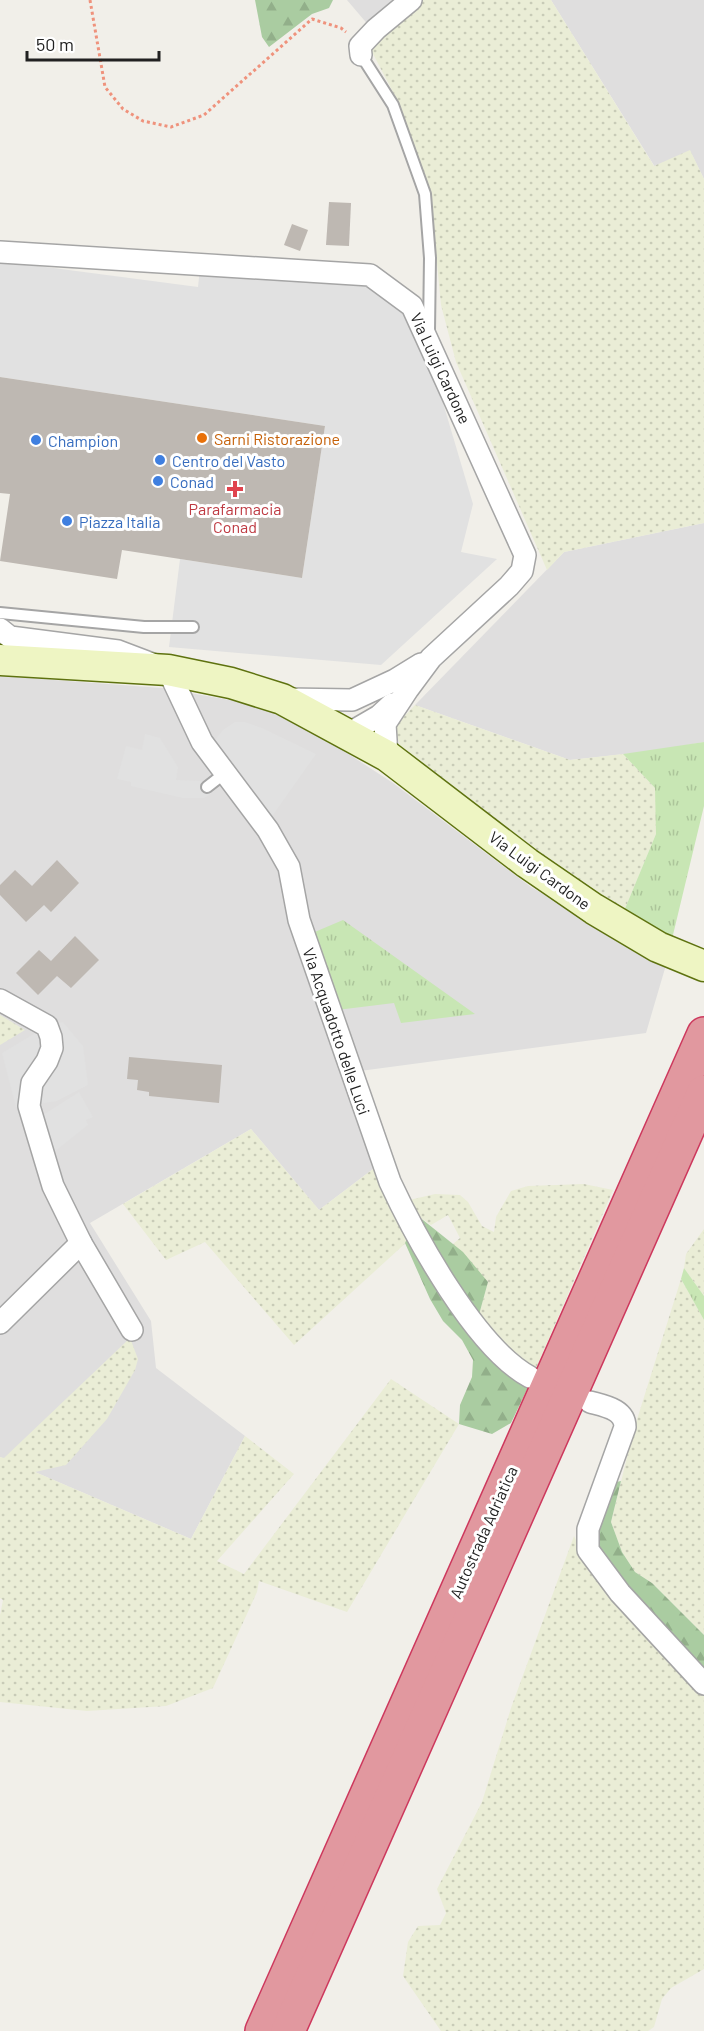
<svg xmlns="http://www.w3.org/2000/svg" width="704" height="2031" font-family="Barlow,sans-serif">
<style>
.residential{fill:#dfdede}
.farmland{fill:url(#farmland-dots)}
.grass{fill:url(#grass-tufts)}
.forest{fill:url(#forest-firs)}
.parking{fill:#e1e1e1}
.building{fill:#beb8b2}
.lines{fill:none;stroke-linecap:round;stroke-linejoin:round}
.service-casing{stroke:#a5a5a5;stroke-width:14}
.minor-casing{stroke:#a5a5a5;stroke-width:24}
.secondary-casing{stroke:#5e720f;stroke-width:33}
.motorway-casing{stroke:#cd385d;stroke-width:36}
.path{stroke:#ef927c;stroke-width:3;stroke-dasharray:3 3;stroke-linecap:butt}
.service{stroke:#fff;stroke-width:10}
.minor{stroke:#fff;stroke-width:21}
.secondary{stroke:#eef5c3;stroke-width:30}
.motorway{stroke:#e1989f;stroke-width:33}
.food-dot{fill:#e8710a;stroke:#fff;stroke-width:2}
.shop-dot{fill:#3f7fe0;stroke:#fff;stroke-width:2}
.health-dot{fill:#e0444e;stroke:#fff;stroke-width:2}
.labels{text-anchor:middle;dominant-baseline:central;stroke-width:6;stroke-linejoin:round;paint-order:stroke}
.street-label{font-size:16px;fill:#212121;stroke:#fff}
.food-label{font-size:16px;fill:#c56008;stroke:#fff;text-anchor:start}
.shop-label{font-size:16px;fill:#366cbe;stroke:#fff;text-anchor:start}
.health-label{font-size:16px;fill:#be3a42;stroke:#fff}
</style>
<defs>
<pattern id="farmland-dots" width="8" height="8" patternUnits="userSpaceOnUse" patternTransform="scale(1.5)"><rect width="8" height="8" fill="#eaedd6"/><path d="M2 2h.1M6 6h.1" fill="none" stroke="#c8cbb7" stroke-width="1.8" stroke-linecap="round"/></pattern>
<pattern id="grass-tufts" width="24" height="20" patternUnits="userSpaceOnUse" patternTransform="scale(1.5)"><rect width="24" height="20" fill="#c8e6b4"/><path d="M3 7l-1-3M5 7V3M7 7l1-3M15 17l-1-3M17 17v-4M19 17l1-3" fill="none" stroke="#acc59a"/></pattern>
<pattern id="forest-firs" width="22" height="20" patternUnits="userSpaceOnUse" patternTransform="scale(1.5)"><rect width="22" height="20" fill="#aacca1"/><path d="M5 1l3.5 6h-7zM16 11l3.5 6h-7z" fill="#92af8a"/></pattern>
</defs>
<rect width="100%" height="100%" fill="#f1efe9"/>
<g class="residential">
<path d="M347 0H416L376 34Z"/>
<path d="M551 0H704V179L690 151 655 167Z"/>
<path d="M704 523V742L653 751 570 760 415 705 564 552Z"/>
<path d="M0 676 162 688 257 705 330 742 393 783 531 887 666 965 646 1033 360 1071 377 1166 319 1210 251 1129 90 1223 151 1321 156 1368 245 1436 191 1539 0 1457Z"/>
</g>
<g class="farmland">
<path d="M416 0H551L654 166 690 150 704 179V523L564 552 547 570 456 362 441 305 430 190 394 94 371 50 376 34Z"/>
<path d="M415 705 570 760 623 754 655 788 656 795V834L624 911 554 863 401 748 394 727Z"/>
<path d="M0 1015 25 1030 0 1045Z"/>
<path d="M251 1129 319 1210 377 1166 409 1240 294 1345 205 1242 166 1260 123 1204Z"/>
<path d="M584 1184 613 1190 534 1373 477 1322 488 1282 453 1244 460 1238 448 1215 431 1225 418 1216 405 1201 435 1194 460 1195 468 1202 482 1226 494 1232 496 1217 511 1191 528 1186Z"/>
<path d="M704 1229V1296L684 1268 686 1254Z"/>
<path d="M681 1279 704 1320V1635L652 1583 635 1572 622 1552 611 1522 634 1429Z"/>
<path d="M130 1338 138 1359 135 1370 107 1419 66 1465 35 1472 191 1539 245 1436 294 1474 217 1561 244 1574 391 1379 459 1424 347 1612 259 1581 257 1592 213 1688 166 1706 87 1711 0 1702V1615L3 1600 0 1598V1457L4 1458Z"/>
<path d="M574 1536 586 1560 704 1693V1969L671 1988 662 1999 654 2027 648 2031H441L403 1976 408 1942 418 1926 440 1925 446 1913 437 1889 482 1802 511 1708Z"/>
</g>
<g class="grass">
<path d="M704 742V806L672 939 624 911 656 834 655 788 623 754Z"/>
<path d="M343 920 475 1014 401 1023 394 1003 337 1010 310 934Z"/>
<path d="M684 1268 704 1296V1320L681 1279Z"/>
</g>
<g class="forest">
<path d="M255 0H333L329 8 312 14 269 47 262 37Z"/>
<path d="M418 1216 463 1252 488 1282 477 1322 531 1381 511 1423 492 1434 459 1424 460 1405 472 1377 473 1360 462 1340 443 1321 430 1299 405 1243Z"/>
<path d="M621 1481 611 1522 622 1552 635 1572 652 1583 704 1635V1676L595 1549 606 1490 611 1483Z"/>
</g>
<g class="parking">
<path d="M201 259 397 290 427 349 473 504 461 552 497 559 381 665 169 647 180 559 302 578 325 426 0 377V261L198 287Z"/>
<path d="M235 722H245L262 728 316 754 270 819 218 748 215 740 223 730Z"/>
<path d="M145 734 160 738 178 767 176 780 201 781 211 794 204 798H183L131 786V782L117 779 126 746 142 750Z"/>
<path d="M63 1022 83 1046 88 1085 57 1101 16 1107 2 1053 47 1026Z"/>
<path d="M79 1092 93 1117 86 1120 88 1125 53 1153 43 1115Z"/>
</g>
<g class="building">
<path d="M329 202 351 203 349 246 326 245Z"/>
<path d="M292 224 308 230 300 251 284 245Z"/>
<path d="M0 377 325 426 302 578 122 550 117 579 0 561 10 494 0 493Z"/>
<path d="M57 860 79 883 51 912 44 905 26 922 0 895V885L15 870 32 886Z"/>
<path d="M75 936 99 960 71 988 57 976 38 995 16 973 39 950 51 961Z"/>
<path d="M129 1057 222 1065 219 1103 149 1096V1092L137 1090 138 1080 127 1079Z"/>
</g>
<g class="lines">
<defs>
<g id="service">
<path d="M361 55 393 105 425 194 430 258 429 330"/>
<path d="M0 613 144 627H193"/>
<path d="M207 787 225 773"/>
</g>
<g id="minor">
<path d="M361 55 360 46 376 29 411 0"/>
<path d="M0 252 370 275 412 306 525 555 522 571 509 586 431 658 408 689 385 724 387 756"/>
<path d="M0 629 10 637 118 651 168 670 202 742 268 830 289 867 299 920 390 1182C416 1238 476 1348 530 1377"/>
<path d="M287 699 352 700 395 680 421 664"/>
<path d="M348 734 379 716 392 704"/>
<path d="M0 1000 47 1026 51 1037 52 1048 47 1061 32 1083 29 1106 53 1186 81 1243 132 1330"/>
<path d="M0 1323 81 1243"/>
<path d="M590 1402C604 1406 625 1409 625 1427L588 1529V1550L620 1593 704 1684"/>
</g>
<path id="secondary" d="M0 660 168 670 231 683 282 699 387 756 527 863 594 909 658 947 704 966"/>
<g id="motorway">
<path d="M262 2031 704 1034"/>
<path d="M288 2031 704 1092"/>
</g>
</defs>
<use href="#service" class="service-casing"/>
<use href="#minor" class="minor-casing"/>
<use href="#secondary" class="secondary-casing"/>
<use href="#motorway" class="motorway-casing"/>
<path class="path" d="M90 0 105 87 123 109 143 121 171 127 204 115 312 19 341 28 346 32"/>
<use href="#service" class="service"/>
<use href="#minor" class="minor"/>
<use href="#secondary" class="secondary"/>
<use href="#motorway" class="motorway"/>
</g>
<circle class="food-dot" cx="202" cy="438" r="6"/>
<g class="shop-dot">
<circle cx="36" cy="440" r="6"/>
<circle cx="160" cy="460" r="6"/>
<circle cx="158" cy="481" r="6"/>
<circle cx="67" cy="521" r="6"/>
</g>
<path class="health-dot" d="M232 480h6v6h6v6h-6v6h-6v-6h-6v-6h6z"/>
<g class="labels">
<g class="street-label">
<text transform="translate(441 368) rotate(65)">Via Luigi Cardone</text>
<text transform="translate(540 870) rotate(36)">Via Luigi Cardone</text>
<text transform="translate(337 1031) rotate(71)">Via Acquadotto delle Luci</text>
<text transform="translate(483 1532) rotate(-66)">Autostrada Adriatica</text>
</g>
<g class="food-label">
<text x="214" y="438">Sarni Ristorazione</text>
</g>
<g class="shop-label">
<text x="48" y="440">Champion</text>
<text x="172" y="460">Centro del Vasto</text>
<text x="170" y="481">Conad</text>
<text x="79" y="521">Piazza Italia</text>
</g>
<g class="health-label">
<text x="235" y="508">Parafarmacia<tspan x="235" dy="18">Conad</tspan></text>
</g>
</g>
<path d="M27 51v9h132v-9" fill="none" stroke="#212121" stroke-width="3"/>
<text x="36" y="51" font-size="18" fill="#212121" stroke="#ffffff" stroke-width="4.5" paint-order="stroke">50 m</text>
</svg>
